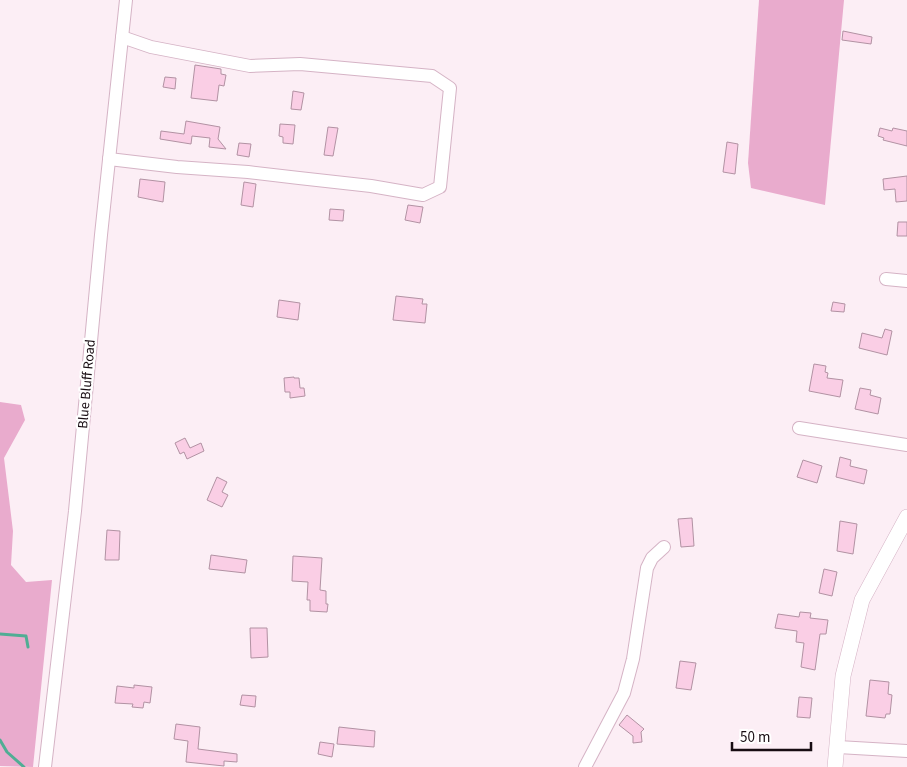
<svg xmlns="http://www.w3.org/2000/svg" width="907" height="767" font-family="'Source Sans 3',sans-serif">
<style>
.green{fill:#e9abcd}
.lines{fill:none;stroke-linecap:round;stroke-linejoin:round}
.stream{stroke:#50ad94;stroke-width:3}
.building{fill:#facee5;stroke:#b292a3}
.minor-casing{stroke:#d5b3c5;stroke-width:14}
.tertiary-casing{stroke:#d5b3c5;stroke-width:16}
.minor{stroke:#fff;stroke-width:12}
.tertiary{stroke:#fff;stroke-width:15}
.labels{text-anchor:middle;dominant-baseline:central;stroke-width:4.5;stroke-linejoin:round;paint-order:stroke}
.street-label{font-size:14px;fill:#170c12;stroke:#fff}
</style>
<rect width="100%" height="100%" fill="#fceef5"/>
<g class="green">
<path d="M759 0H844L825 205 751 188 748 163Z"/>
<path d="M0 402 21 405 25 420 4 458 13 531 11 565 26 582 52 580 33 767 0 766Z"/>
</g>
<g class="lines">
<g class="stream">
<path d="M0 634 26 636 28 647"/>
<path d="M0 740 7 752 24 767"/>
</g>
</g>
<g class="building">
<path d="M843 31 872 37 871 44 842 40Z"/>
<path d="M195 65 221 69V74L226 75 224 86 219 85 217 101 191 98Z"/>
<path d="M165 77 176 78 175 89 163 87Z"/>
<path d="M293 91 304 93 301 110 291 109Z"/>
<path d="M186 121 220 127 218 139 226 149 209 147 210 138 192 136 191 144 160 139 161 131 184 134Z"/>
<path d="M280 124 295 125 293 144 283 143V137L279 136Z"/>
<path d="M328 127 338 128 333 156 324 155Z"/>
<path d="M880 128 892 131 893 128 907 131V146L883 140 884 138 878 136Z"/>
<path d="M727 142 738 144 735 174 723 172Z"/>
<path d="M239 143 251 144 249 157 237 155Z"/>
<path d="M907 176V201L896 202 895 189 884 190 883 179Z"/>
<path d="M140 179 165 182 163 202 138 197Z"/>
<path d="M244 182 256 184 253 207 241 205Z"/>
<path d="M408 205 423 207 420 223 405 220Z"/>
<path d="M330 209 344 210 343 221 329 220Z"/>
<path d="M898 222H907V236H897Z"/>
<path d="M396 296 423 299 422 304H427L425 323 393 320Z"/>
<path d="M279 300 300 303 298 320 277 317Z"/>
<path d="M833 302 845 304 844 312 831 311Z"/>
<path d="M885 329 892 331 887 355 859 348 862 333 882 338Z"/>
<path d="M814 364 826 366 825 372 828 373 827 378 843 380 840 397 809 391Z"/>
<path d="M294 377V378H299L300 388H304L305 396 290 398V392H285L284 378Z"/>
<path d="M860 388 871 390 870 395 881 398 878 414 855 409Z"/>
<path d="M185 438 190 448 201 443 204 451 187 459 184 452 180 454 175 443Z"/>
<path d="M840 457 851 460 850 466 867 470 864 484 836 477Z"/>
<path d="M803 460 822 466 817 483 797 477Z"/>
<path d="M217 477 227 482 222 492 228 495 222 507 207 500Z"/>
<path d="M692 518 694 546 681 547 678 519Z"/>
<path d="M840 521 857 524 853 554 837 551Z"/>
<path d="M107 530 120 531 119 560H105Z"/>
<path d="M211 555 247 560 245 573 209 569Z"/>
<path d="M293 556 322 558 320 590 326 591V604H328L327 612 310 611V600H307L308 582 292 581Z"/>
<path d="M824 569 837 572 832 596 819 593Z"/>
<path d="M800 612 811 613 810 618 828 620 826 634H820L815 670 801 667 804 643 796 642 797 631 775 628 778 614 799 617Z"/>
<path d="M250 628H267L268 657 251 658Z"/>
<path d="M680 661 696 663 691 690 676 688Z"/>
<path d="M870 680 889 682 888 694 892 695 890 714H886L885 718 866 716Z"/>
<path d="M134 685 152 687 150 703 144 702 143 708 132 707 133 704 115 703 117 686 134 688Z"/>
<path d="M242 695 256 696 255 707 240 705Z"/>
<path d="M799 697 812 698 810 718 797 717Z"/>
<path d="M627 715 644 729 641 732 642 742 633 743V736L619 725Z"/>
<path d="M176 724 200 727 198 749 237 754V762L224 761V766L186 762 188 741 174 739Z"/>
<path d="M339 727 375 731 374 747 337 744Z"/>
<path d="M320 742 334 744 332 757 318 754Z"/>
</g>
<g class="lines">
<defs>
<g id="minor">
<path d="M109 159 177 167 248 172 299 178 371 186 423 195 440 187 450 88 432 76 300 64 250 66 151 47 122 37"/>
<path d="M886 279 907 281"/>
<path d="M799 428 907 445"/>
<path d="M838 747 907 751"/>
<path d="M45 767 75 511 101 235 126 0"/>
<path d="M585 767 624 693 633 659 647 568 652 558 664 547"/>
</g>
<path id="tertiary" d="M835 767 843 676 862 600 907 517"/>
</defs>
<use href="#minor" class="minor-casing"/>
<use href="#tertiary" class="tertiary-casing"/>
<use href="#minor" class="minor"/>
<use href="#tertiary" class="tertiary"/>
</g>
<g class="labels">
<g class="street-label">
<text transform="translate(87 384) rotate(-85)">Blue Bluff Road</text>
</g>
</g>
<path d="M732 742v8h79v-8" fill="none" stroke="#170c12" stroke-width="2.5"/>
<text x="740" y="742" font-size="15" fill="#170c12" stroke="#ffffff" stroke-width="4" paint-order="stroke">50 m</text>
</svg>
